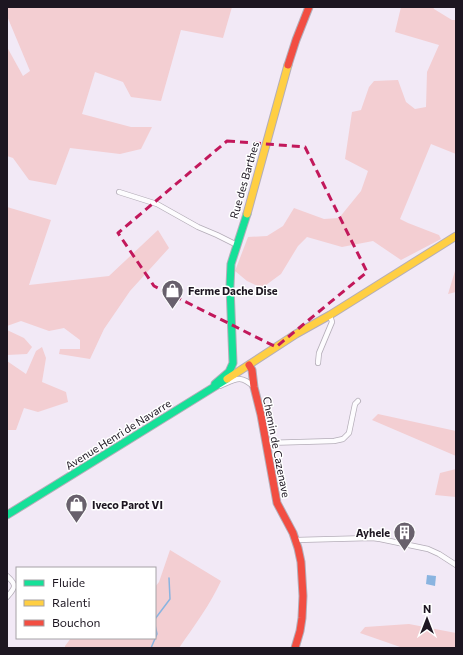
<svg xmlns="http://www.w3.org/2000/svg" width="463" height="655" font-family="Commissioner,sans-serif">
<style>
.green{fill:#f3ced2}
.water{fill:#8ab4e0}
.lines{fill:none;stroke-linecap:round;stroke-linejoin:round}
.stream{stroke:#8ab4e0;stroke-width:1.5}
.street-casing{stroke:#b4adb8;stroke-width:6}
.fast-casing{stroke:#b4adb8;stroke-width:9}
.slow-casing{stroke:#b4adb8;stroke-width:9}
.jam-casing{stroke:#b4adb8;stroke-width:9}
.street{stroke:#fdfcfe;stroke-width:4.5}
.fast{stroke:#16e098;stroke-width:7}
.slow{stroke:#ffcf43;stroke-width:7}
.jam{stroke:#f24e42;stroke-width:7}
.marked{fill:none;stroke:#c2185b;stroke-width:3;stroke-dasharray:8 5;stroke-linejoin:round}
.labels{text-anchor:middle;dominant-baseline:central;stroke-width:3;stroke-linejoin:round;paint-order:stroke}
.street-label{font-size:11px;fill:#1d1621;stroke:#fff}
.poi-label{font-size:11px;font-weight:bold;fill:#1d1621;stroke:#fff;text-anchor:start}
</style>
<rect width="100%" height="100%" fill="#f2e9f6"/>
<g class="green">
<path d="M7 7H232L223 38 181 30 161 101 131 97 123 82 95 72 82 114 131 127H152L141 149 120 154 70 148 56 185 29 180 13 158 7 156V47L23 76 30 71 7 16Z"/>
<path d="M401 7H433L434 9 452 20H456V154L431 144 400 219 408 223 439 235 441 239 401 260 373 241 342 247 307 237 298 246 281 274 262 288 247 281 235 271 248 237 267 236 283 226 294 208 324 219 339 218 361 191 368 171 345 159 352 112 361 110 369 87 374 81 398 80 406 102 415 109 426 107 427 72 439 45 395 32Z"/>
<path d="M7 207 51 220 29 285 109 276 158 230 169 248 130 291 104 329 90 359 59 354 60 349H80V340L64 328 49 331 21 321 7 326Z"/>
<path d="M455 271 456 292 448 294Z"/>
<path d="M7 330 24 338 32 347 27 354 7 355Z"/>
<path d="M42 347 46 358 42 382 66 392 68 402 38 412 24 408 16 430H8V416L7 415V361L26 374 36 351Z"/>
<path d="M378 414 456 431V456L372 420Z"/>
<path d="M456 469V497L435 495 440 473Z"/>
<path d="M170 550 221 581C210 605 194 626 179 648H65V646L71 638H155V587L159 582Z"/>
<path d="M409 624 456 633V648H403L360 633 365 627Z"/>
</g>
<path class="water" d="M427 575 436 576 435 586 426 584Z"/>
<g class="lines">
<g class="stream">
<path d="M155 619 170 599 169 578"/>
<path d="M151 648 157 634 155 625"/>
</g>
<defs>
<g id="street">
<path d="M119 192 157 204 198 227 217 235 237 245"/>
<path d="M318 363 319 353 332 322 330 315"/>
<path d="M220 386C236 379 240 374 254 387"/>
<path d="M266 443 334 441 343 439 349 433 355 404 358 401"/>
<path d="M296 540 372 538 380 539 428 549 439 554 456 565"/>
<path d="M7 576C17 585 16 587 7 597"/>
</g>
<g id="fast">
<path d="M215 384 229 372 233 363 230 286 231 264 247 214"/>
<path d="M7 515 227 379"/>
</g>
<g id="slow">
<path d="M247 214 288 65"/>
<path d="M227 379 296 334 330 315 456 236"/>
</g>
<g id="jam">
<path d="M288 65 296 40 309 7"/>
<path d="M249 365 252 370 254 387 261 415 277 503 293 533 298 548 301 562 303 596 302 618 300 631 295 648"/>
</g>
</defs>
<use href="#street" class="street-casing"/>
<use href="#fast" class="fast-casing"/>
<use href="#slow" class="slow-casing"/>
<use href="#jam" class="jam-casing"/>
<use href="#street" class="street"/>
<use href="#fast" class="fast"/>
<use href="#slow" class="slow"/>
<use href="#jam" class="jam"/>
</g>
<path class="marked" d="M227 141 305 147 367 272 276 347 154 286 118 233Z"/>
<defs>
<symbol id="shop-pin" viewBox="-11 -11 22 30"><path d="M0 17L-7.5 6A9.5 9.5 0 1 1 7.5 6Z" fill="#68606c" stroke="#fff"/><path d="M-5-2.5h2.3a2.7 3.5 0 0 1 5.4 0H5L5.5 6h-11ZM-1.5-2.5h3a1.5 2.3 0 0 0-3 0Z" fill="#fff"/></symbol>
<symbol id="building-pin" viewBox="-11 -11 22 30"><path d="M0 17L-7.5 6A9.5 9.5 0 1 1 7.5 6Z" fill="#68606c" stroke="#fff"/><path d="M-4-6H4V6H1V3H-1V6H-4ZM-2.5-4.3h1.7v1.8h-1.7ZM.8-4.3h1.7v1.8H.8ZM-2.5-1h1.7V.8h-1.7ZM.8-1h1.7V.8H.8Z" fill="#fff"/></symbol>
</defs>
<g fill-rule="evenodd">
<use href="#shop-pin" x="160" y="278" width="25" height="34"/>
<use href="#shop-pin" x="64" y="492" width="25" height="34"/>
<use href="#building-pin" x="392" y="520" width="25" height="34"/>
</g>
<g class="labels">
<g class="street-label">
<text transform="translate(244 180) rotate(-74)">Rue des Barthes</text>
<text transform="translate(118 434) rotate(-32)">Avenue Henri de Navarre</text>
<text transform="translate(277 447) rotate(79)">Chemin de Cazenave</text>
</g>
<g class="poi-label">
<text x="188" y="290">Ferme Dache Dise</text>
<text x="92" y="504">Iveco Parot VI</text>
<text x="390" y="532" text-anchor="end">Ayhele</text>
</g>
</g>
<rect width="463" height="655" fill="none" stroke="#1d1621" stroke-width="16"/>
<rect x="16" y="567" width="140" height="72" fill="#ffffff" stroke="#a5a2a6"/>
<rect x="24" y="580" width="20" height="6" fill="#16e098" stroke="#a5a2a6"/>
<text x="52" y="587" font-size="12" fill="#1d1621">Fluide</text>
<rect x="24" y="600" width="20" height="6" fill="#ffcf43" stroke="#a5a2a6"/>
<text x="52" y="607" font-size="12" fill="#1d1621">Ralenti</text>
<rect x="24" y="620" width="20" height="6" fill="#f24e42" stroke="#a5a2a6"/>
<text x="52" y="627" font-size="12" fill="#1d1621">Bouchon</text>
<g transform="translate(427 619)" stroke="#ffffff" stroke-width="3" paint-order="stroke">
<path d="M0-3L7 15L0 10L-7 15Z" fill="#1d1621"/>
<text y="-6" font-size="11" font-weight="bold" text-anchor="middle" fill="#1d1621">N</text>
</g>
</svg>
